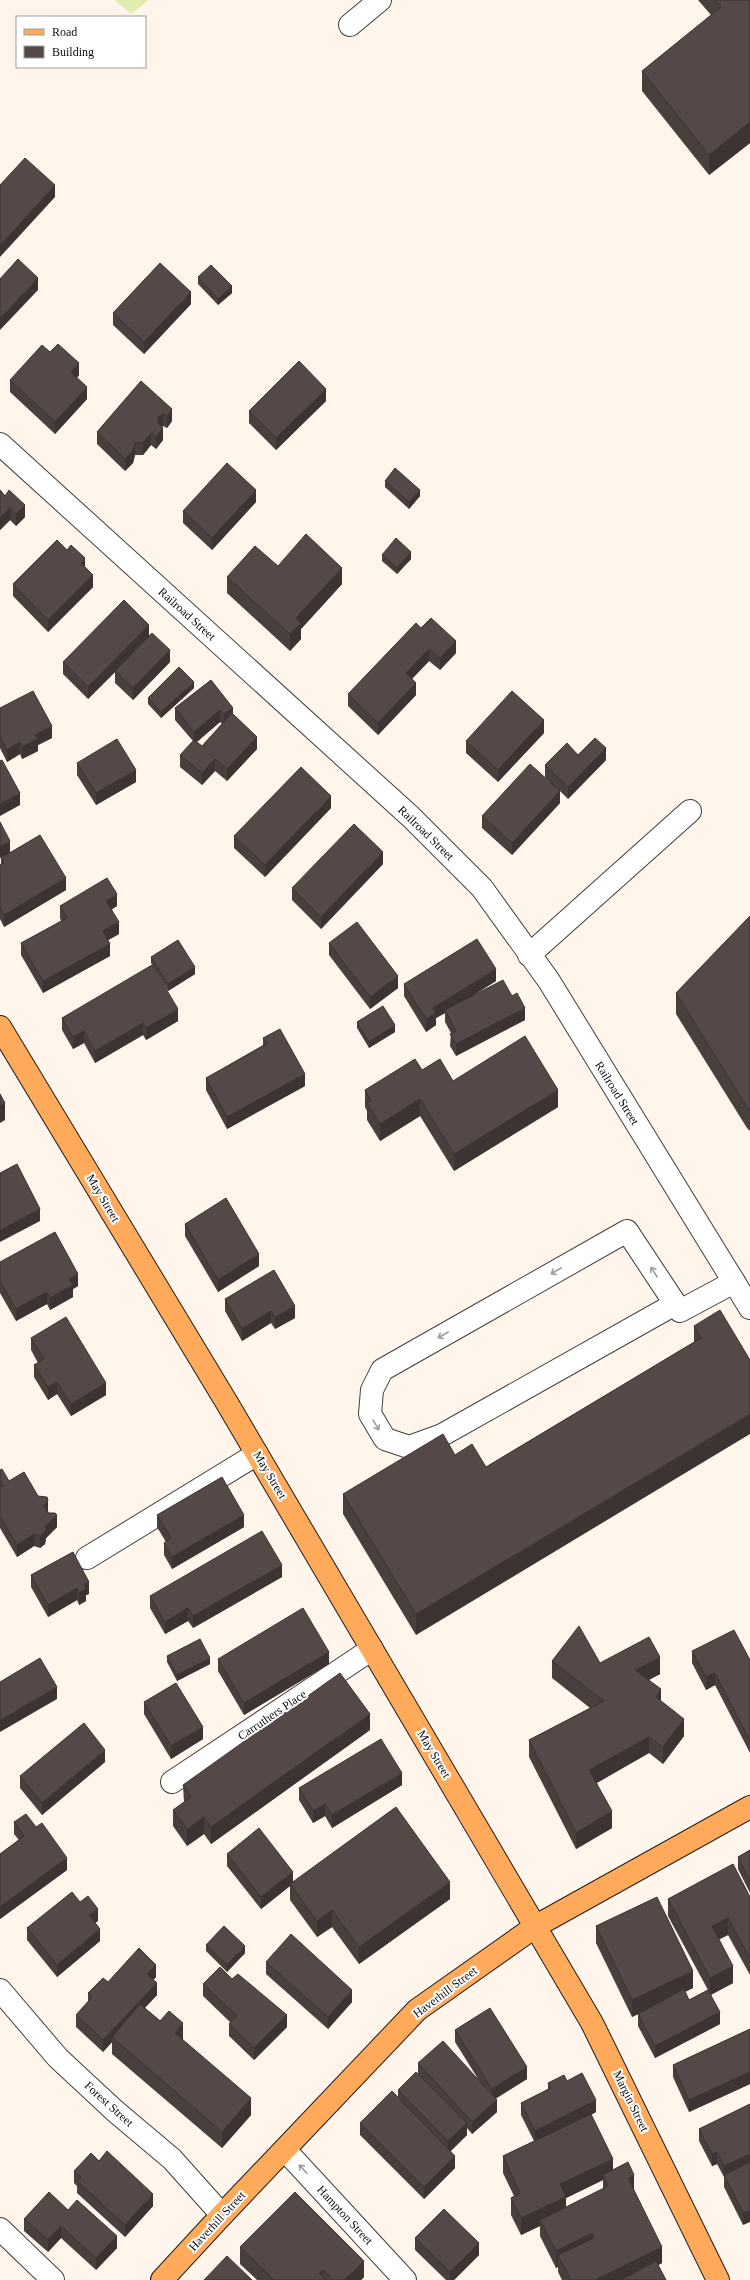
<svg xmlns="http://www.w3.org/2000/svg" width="750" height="2280" font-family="Georgia,serif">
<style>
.park{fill:#e1edb0}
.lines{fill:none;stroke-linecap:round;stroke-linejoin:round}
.minor-casing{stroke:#3f3f3f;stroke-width:24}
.major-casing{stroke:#1d1d1d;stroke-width:24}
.minor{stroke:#fff;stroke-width:22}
.major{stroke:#ffaa5a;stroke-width:22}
.wall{fill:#493f3d;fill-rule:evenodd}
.shaded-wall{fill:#3c3332}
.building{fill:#554947;stroke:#3c3332}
.oneway{stroke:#9e9e9e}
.labels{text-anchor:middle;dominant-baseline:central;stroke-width:4;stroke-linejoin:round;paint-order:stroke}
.street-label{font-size:12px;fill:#0c0c0c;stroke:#fff}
</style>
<rect width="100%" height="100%" fill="#fff5ea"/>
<path class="park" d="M115 0H149L131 14Z"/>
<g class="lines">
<defs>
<g id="minor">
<path d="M350 25 380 0"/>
<path d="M0 444 411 817 482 888 549 981 750 1308"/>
<path d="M529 955 690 811"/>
<path d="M675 1304 442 1435 409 1447 385 1439 370 1414 372 1390 382 1370 627 1231 680 1311 734 1282"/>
<path d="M87 1558 257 1454"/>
<path d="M172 1782 372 1649"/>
<path d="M0 1990 58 2058 115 2111 172 2159 222 2215"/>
<path d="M285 2150 405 2280"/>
<path d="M0 2229 53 2280"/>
</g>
<g id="major">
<path d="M0 1027 227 1403 592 2023 718 2280"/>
<path d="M162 2280 222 2215 417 2010 536 1926 750 1807"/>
</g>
</defs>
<use href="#minor" class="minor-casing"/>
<use href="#major" class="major-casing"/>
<use href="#minor" class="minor"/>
<use href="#major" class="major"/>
</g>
<g class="wall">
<path d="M698 0H750V143L709 175 642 91V71L711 15Z"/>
<path d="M198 277 232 293 218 305 198 284Z"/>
<path d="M191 304 144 354 113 325V313Z"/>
<path d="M50 352 79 375 77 378 87 399 55 434 10 392V380Z"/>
<path d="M141 381 172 421 167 428 163 426 162 427 163 440 156 449 151 445 143 455H135L133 463 125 471 97 444V432Z"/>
<path d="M326 401 276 450 249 423V411Z"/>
<path d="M385 481 420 496 409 509 385 487Z"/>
<path d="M0 490 25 517 16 526 10 520 0 530Z"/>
<path d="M256 502 212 550 183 523V511Z"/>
<path d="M382 555 411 559 397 574 382 561Z"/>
<path d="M278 566 342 584 301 629V639L290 651 227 593V577Z"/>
<path d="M13 584 93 587 48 632 13 596Z"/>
<path d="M421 628 456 653 440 670 429 661 412 679 416 695 378 735 348 706V694Z"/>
<path d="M149 636 170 662 133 700 115 683V672L88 699 63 674V662Z"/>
<path d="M211 680 233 714 257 749 227 781 215 771 202 785 180 767V755L193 741 175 720V708ZM220 722 222 724 202 746 197 742Z"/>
<path d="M194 688 161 718 148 704V698Z"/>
<path d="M0 708 52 738 38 745V751L22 759 20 754 7 762 0 748Z"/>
<path d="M544 733 498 782 466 753V741Z"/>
<path d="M578 755 606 760 568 799 560 791V803L512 855 482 828V816L551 783 545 777V765Z"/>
<path d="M77 763 136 782 96 805 77 775Z"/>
<path d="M331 808 265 877 234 848V836Z"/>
<path d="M1 858 66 890 4 927 0 919V865H1Z"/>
<path d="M383 864 321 929 292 900V888Z"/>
<path d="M60 906H117L112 909 119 934 108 940 110 956 43 993 21 955V943L61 921 60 918Z"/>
<path d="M750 916V1131L747 1128 676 1014V993Z"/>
<path d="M329 943 398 988 370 1009 329 955Z"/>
<path d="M151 957 195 974 168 991 151 963Z"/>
<path d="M496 981 469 998 525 1020 456 1056 450 1046 451 1033 445 1022V1013L436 1018V1025L426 1032 404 996V984Z"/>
<path d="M62 1018 178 1021 146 1040 143 1035 95 1063 84 1043 73 1049 62 1030Z"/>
<path d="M357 1022 395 1032 369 1048 357 1028Z"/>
<path d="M263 1038 305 1086 227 1129 206 1090V1078L263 1045Z"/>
<path d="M422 1070 453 1081 558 1107 454 1171 420 1116 380 1141 367 1120V1111L365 1107V1090Z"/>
<path d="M185 1224 259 1266 218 1292 185 1236Z"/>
<path d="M0 1262 78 1286 73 1289V1297L50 1310 47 1304 16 1321 0 1293Z"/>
<path d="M225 1299 295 1318 275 1329 271 1323 242 1341 225 1311Z"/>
<path d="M694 1326 750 1360 416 1635 343 1514V1494L455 1455 486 1467 694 1342Z"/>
<path d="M31 1338 106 1395 71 1416 57 1394 48 1400 34 1377V1365L38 1363 31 1350Z"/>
<path d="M0 1470 9 1481 38 1496 48 1511 57 1527 46 1538 45 1544 40 1548 34 1546 17 1557 0 1528Z"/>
<path d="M157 1515 244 1527 172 1569 164 1555V1543L166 1542 157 1527Z"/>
<path d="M73 1552 89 1594 86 1595V1601L79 1605 77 1600 48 1617 31 1587V1575Z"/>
<path d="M282 1577 193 1628 188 1621 165 1634 150 1608V1596Z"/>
<path d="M692 1651 750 1660V1753L715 1685 706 1690 692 1663Z"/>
<path d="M167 1656 210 1664 177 1681 167 1662Z"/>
<path d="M218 1659 329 1664 244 1715 218 1671Z"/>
<path d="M552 1661 600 1663 660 1674 649 1680 661 1702 684 1736 663 1764 649 1753 597 1783 612 1828 576 1849 529 1757V1740L590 1708 552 1678Z"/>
<path d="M144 1702 203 1739 171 1759 144 1714Z"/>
<path d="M370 1730 211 1844 204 1834 187 1846 173 1826V1810L184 1802 183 1785Z"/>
<path d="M105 1762 42 1815 20 1788V1776Z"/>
<path d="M402 1785 332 1828 325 1816 313 1823 299 1800V1788Z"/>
<path d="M14 1822 36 1827 67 1870 0 1919V1854L19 1840 14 1834Z"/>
<path d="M750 1850V1893L738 1869V1857Z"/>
<path d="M227 1854 293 1881 450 1899 359 1964 332 1927 317 1937 290 1900V1886L261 1909 227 1866Z"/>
<path d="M750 1897V1975L728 1935 719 1939 733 1983 711 1995 720 2024 655 2058 638 2026V2014L632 2017 596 1943V1926L693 1988 685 1992 689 2000 708 1990 668 1916V1899Z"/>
<path d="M80 1902 98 1921 95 1923 100 1941 57 1977 27 1940V1928Z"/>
<path d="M206 1945 245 1953 227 1972 206 1951Z"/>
<path d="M266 1962 352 2002 328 2029 266 1974Z"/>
<path d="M156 1977 153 1980 157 1995 145 2008 183 2040 251 2115 222 2148 112 2054V2042L103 2052 76 2027V2015L88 2002V1993L108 1982Z"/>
<path d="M232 1979 287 2027 254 2060 229 2036V2024L230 2022 203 1996V1984Z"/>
<path d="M750 2029V2084L689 2112 673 2077V2065Z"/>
<path d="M455 2030 527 2079 495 2098 497 2112 472 2134 467 2128V2135L451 2151 455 2168 424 2199 360 2135V2123L398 2098V2090L418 2074V2063L480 2082 455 2042Z"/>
<path d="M567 2081 596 2112 591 2115 613 2170 634 2190 662 2263 658 2265 666 2280H562L558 2272V2267L556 2268 540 2236V2226L521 2235 511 2215V2198L514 2196 503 2173V2156L534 2141 521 2115V2103L548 2089V2083ZM603 2180V2189L566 2207V2198Z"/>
<path d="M750 2104 743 2225 724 2187V2177L717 2164 712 2166 699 2141V2129Z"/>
<path d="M99 2161 153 2206 125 2237 77 2193V2186L74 2183V2171Z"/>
<path d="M68 2210 117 2248 96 2270 61 2238 48 2252 24 2231V2219Z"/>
<path d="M415 2238 479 2255 454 2280H446L415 2250Z"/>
<path d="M240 2247 364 2277 361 2280H257L240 2264Z"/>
</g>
<g class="shaded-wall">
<path d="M750 122V143L709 175V155Z"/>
<path d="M55 185V197L0 257V245Z"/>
<path d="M38 278V290L0 330V318Z"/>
<path d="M232 286V293L218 305V299Z"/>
<path d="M191 292V304L144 354V342Z"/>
<path d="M79 363V375L71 384V372Z"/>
<path d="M87 387V399L55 434V422Z"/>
<path d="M326 389V401L276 450V438Z"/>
<path d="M172 409V421L167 428V416Z"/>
<path d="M163 414V426L158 429V417Z"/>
<path d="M163 428V440L156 449V437Z"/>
<path d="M151 433V445L143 455V443Z"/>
<path d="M135 443V455L133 463 125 471V459Z"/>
<path d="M256 490V502L212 550V538Z"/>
<path d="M420 490V496L409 509V502Z"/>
<path d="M25 505V517L16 526V514Z"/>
<path d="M10 508V520L0 530V518Z"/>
<path d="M411 552V559L397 574V568Z"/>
<path d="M85 558V570L81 563Z"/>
<path d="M342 568V584L301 629V639L290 651V634L296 618Z"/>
<path d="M93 575V587L48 632V620Z"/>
<path d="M149 625V637L115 671V672L88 699V687Z"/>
<path d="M456 641V653L440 670V658Z"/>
<path d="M429 649V661L406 685V673Z"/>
<path d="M170 650V662L133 700V688Z"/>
<path d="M194 682V688L161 718V712Z"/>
<path d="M416 683V695L378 735V723Z"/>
<path d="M233 708V720L224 726V714Z"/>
<path d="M220 710V722L194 744V732Z"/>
<path d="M544 720V733L498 782V770Z"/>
<path d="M52 726V738L38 745V751L22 759V747L35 735Z"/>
<path d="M257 737V749L227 781V769Z"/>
<path d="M20 742V754L7 762V750Z"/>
<path d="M606 748V760L568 799V787Z"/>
<path d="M215 759V771L202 785V773Z"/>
<path d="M136 770V782L96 805V793Z"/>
<path d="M560 791V803L512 855V843Z"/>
<path d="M20 793V805L0 816V804Z"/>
<path d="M331 796V808L265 877V865Z"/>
<path d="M10 841V853L0 858V846Z"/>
<path d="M383 852V864L321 929V917Z"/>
<path d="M66 878V890L4 927V915Z"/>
<path d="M117 894V906L106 913V901Z"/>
<path d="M119 922V934L103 943V931Z"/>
<path d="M110 944V956L43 993V981Z"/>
<path d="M195 967V974L168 991V984Z"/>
<path d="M496 969V981L446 1012 445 1010V1013L436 1018V1025L426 1032V1019L433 1008Z"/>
<path d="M398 976V988L370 1009V997Z"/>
<path d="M525 1008V1020L456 1056V1044Z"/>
<path d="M178 1009V1021L146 1040V1028Z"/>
<path d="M143 1023V1035L95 1063V1051Z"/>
<path d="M395 1025V1032L369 1048V1042Z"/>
<path d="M84 1031V1043L73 1049V1037Z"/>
<path d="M305 1074V1086L227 1129V1117Z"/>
<path d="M558 1090V1107L454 1171V1154Z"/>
<path d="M420 1099V1116L380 1141V1124Z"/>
<path d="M5 1103V1120L0 1123V1106Z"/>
<path d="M40 1209V1221L0 1242V1230Z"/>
<path d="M259 1254V1266L218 1292V1280Z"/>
<path d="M78 1274V1286L73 1289V1297L50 1310V1298L69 1279Z"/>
<path d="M47 1292V1304L16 1321V1309Z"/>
<path d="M295 1306V1318L275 1329V1317Z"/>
<path d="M271 1311V1323L242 1341V1329Z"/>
<path d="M57 1382V1394L48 1400V1387Z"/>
<path d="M106 1383V1395L71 1416V1404Z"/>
<path d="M750 1414V1434L416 1635V1614Z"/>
<path d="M48 1500V1512L44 1506Z"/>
<path d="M57 1515V1527L46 1538 45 1544 40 1548V1536L46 1526Z"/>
<path d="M244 1515V1527L172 1569V1557Z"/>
<path d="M34 1534V1546L17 1557V1545Z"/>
<path d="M282 1565V1577L193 1628V1616Z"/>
<path d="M89 1582V1594L86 1595V1601L79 1605V1593L84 1584Z"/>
<path d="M77 1588V1600L48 1617V1605Z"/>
<path d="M188 1608V1621L165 1634V1622Z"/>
<path d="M329 1652V1664L244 1715V1703Z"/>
<path d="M660 1657V1674L635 1687V1670Z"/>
<path d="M210 1658V1664L177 1681V1675Z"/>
<path d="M715 1673V1685L706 1690V1677Z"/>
<path d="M57 1687V1699L0 1732V1720Z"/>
<path d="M661 1689V1706L656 1697Z"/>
<path d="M370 1714V1730L211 1844V1827Z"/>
<path d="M684 1719V1736L663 1764V1747Z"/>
<path d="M203 1727V1739L171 1759V1746Z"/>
<path d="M649 1737V1753L589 1787V1770Z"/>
<path d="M105 1750V1762L42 1815V1803Z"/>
<path d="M402 1773V1785L332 1828V1815Z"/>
<path d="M325 1804V1816L313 1823V1811Z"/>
<path d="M612 1811V1828L576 1849V1833Z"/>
<path d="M204 1817V1834L187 1846V1829Z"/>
<path d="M67 1858V1870L0 1919V1907Z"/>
<path d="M293 1872V1884H290V1886L261 1909V1897Z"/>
<path d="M450 1882V1899L359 1964V1947Z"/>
<path d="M98 1909V1921L89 1927V1915Z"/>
<path d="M332 1910V1927L317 1937V1921Z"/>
<path d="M728 1918V1935L712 1943V1926Z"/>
<path d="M100 1929V1941L57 1977V1965Z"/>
<path d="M245 1946V1953L227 1972V1965Z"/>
<path d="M156 1965V1977L147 1986V1974Z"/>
<path d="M733 1966V1983L710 1995V1978Z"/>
<path d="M693 1971V1988L632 2017V2000Z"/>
<path d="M157 1983V1995L114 2039 112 2037V2042L103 2052V2040Z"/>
<path d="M352 1990V2002L328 2029V2017Z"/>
<path d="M720 2012V2024L655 2058V2046Z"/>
<path d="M287 2015V2027L254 2060V2048Z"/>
<path d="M183 2023V2040L175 2050V2033Z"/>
<path d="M527 2067V2079L492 2101V2089Z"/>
<path d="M750 2072V2084L689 2112V2100Z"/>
<path d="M251 2098V2115L222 2148V2132Z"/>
<path d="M497 2100V2112L472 2134V2122Z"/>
<path d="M596 2100V2112L535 2143V2131Z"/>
<path d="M467 2123V2135L448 2153V2141Z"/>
<path d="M717 2152V2164L712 2166V2154Z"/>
<path d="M750 2154V2166L724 2176V2166Z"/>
<path d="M455 2156V2168L424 2199V2187Z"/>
<path d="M613 2159V2176L603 2175V2180L566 2198V2213L540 2220V2226L521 2235V2218L560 2184Z"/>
<path d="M634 2175V2192L628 2178Z"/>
<path d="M153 2194V2206L125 2237V2225Z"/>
<path d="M750 2210V2222L743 2225V2213Z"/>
<path d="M61 2226V2238L48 2252V2240Z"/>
<path d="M592 2233V2250L558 2255V2267L556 2268V2251Z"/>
<path d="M117 2236V2248L96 2270V2258Z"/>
<path d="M479 2243V2255L454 2280H450V2272Z"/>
<path d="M662 2247V2263L629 2280H595Z"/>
<path d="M364 2261V2277L361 2280H344Z"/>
<path d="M323 2270V2280L319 2273Z"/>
</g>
<g class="building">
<path d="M715 0H750V122L709 155 642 71 721 7Z"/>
<path d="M25 158 55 185 0 245V185Z"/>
<path d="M18 259 38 278 0 318V279Z"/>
<path d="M160 263 191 292 144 342 113 313Z"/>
<path d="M211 265 232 286 218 299 198 277Z"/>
<path d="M58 344 79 363 71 372 87 387 55 422 10 380 42 345 50 352Z"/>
<path d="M299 361 326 389 276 438 249 411Z"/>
<path d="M141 381 172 409 167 416 163 414 158 417V423L163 428 156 437 151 433 143 443H135L133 451 125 459 97 432Z"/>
<path d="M227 463 256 490 212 538 183 511Z"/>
<path d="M395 468 420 490 409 502 385 481Z"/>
<path d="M0 490 5 496 9 490 25 505 16 514 10 508 0 518Z"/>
<path d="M306 534 342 568 296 618 301 623 290 634 227 577 255 546 278 566Z"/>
<path d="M396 538 411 552 397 568 382 555Z"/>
<path d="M57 540 67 550 71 545 85 558 81 563 93 575 48 620 13 584Z"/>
<path d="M124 600 149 625 88 687 63 662Z"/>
<path d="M431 618 456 641 440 658 429 649 406 673 416 683 378 723 348 694 416 623 421 628Z"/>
<path d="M152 633 170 650 133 688 115 671Z"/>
<path d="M179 667 194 682 161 712 148 698Z"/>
<path d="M211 680 233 708 224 714 220 710 194 732 175 708Z"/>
<path d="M33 691 52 726 35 735 38 739 22 747 20 742 7 750 0 736V708Z"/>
<path d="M512 691 544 720 498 770 466 741Z"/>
<path d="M232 713 257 737 227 769 215 759 202 773 180 755 194 740 202 746Z"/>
<path d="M595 738 606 748 568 787 545 765 567 743 578 755Z"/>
<path d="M117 739 136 770 96 793 77 763Z"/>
<path d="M2 760 20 793 0 804V761Z"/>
<path d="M530 764 560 791 512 843 482 816Z"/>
<path d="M301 767 331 796 265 865 234 836Z"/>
<path d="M0 822 10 841 0 846Z"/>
<path d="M354 824 383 852 321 917 292 888Z"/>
<path d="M40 835 66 878 4 915 0 907V865L4 863 1 858Z"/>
<path d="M107 878 117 894 106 901 119 922 103 931 110 944 43 981 21 943 67 918 60 906Z"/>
<path d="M750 916V1110L747 1107 676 993Z"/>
<path d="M357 922 398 976 370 997 329 943Z"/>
<path d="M477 939 496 969 433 1008 436 1013 426 1019 404 984Z"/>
<path d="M178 940 195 967 168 984 151 957Z"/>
<path d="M152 965 178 1009 146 1028 143 1023 95 1051 84 1031 73 1037 62 1018Z"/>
<path d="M503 980 512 996 517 993 525 1008 456 1044 450 1034 456 1031 445 1010Z"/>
<path d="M383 1006 395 1025 369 1042 357 1022Z"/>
<path d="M280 1029 305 1074 227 1117 206 1078 267 1044 263 1038Z"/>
<path d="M525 1036 558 1090 454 1154 420 1099 380 1124 367 1103 371 1101 365 1090 415 1059 422 1070 440 1059 453 1081Z"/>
<path d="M0 1094 5 1103 0 1106Z"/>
<path d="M17 1164 40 1209 0 1230V1173Z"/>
<path d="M226 1198 259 1254 218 1280 185 1224Z"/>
<path d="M55 1232 78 1274 69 1279 73 1285 50 1298 47 1292 16 1309 0 1281V1262Z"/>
<path d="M274 1270 295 1306 275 1317 271 1311 242 1329 225 1299Z"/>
<path d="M720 1310 750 1360V1414L416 1614 343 1494 443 1434 455 1455 472 1444 486 1467 701 1338 694 1326Z"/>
<path d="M66 1317 106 1383 71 1404 57 1382 48 1387 34 1365 44 1359 31 1338Z"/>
<path d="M2 1469 9 1481 24 1472 38 1496 47 1497 48 1500 44 1506 48 1513H55L57 1515 46 1526 45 1532 40 1536 34 1534 17 1545 0 1516V1487L3 1486 0 1480V1470Z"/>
<path d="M222 1477 244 1515 172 1557 164 1543 171 1538 157 1515Z"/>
<path d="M262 1531 282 1565 193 1616 188 1608 165 1622 150 1596Z"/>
<path d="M73 1552 89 1582 84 1584 86 1589 79 1593 77 1588 48 1605 31 1575Z"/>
<path d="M303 1608 329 1652 244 1703 218 1659Z"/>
<path d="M579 1626 600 1663 649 1637 660 1657 635 1670 661 1689 656 1697 684 1719 663 1747 649 1737 589 1770 612 1811 576 1833 529 1740 604 1701 552 1661Z"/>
<path d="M734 1630 750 1660V1741L715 1673 706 1677 692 1651Z"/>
<path d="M200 1639 210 1658 177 1675 167 1656Z"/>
<path d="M40 1658 57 1687 0 1720V1682Z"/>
<path d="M340 1673 370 1714 211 1827 204 1817 187 1829 173 1810 191 1797 183 1785Z"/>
<path d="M176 1683 203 1727 171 1746 144 1702Z"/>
<path d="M84 1723 105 1750 42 1803 20 1776Z"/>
<path d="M381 1739 402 1773 332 1815 325 1804 313 1811 299 1788Z"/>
<path d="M396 1807 450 1882 359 1947 332 1910 317 1921 290 1884Z"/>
<path d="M26 1814 36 1827 42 1823 67 1858 0 1907V1854L24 1836 14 1822Z"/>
<path d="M259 1828 293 1872 261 1897 227 1854Z"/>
<path d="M750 1850V1881L738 1857Z"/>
<path d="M733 1864 750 1897V1958L728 1918 712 1926 733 1966 710 1978 668 1899Z"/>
<path d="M72 1892 80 1902 88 1896 98 1909 89 1915 100 1929 57 1965 27 1928Z"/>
<path d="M657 1897 693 1971 632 2000 596 1926Z"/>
<path d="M224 1926 245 1946 227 1965 206 1945Z"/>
<path d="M291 1934 352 1990 328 2017 266 1962Z"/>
<path d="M139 1948 156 1965 147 1974 157 1983 103 2040 76 2015 92 1997 88 1993 103 1978 108 1982Z"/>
<path d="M220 1967 232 1979 238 1974 287 2015 254 2048 229 2024 237 2016 203 1984Z"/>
<path d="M684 1989 689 2000 708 1990 720 2012 655 2046 638 2014Z"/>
<path d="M140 2004 160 2021 169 2011 183 2023 175 2033 251 2098 222 2132 112 2037Z"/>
<path d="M490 2008 527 2067 492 2089 455 2030Z"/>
<path d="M750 2029V2072L689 2100 673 2065Z"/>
<path d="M443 2041 497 2100 472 2122 418 2063Z"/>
<path d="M416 2072 467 2123 448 2141 398 2090Z"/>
<path d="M582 2073 596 2100 535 2131 521 2103 551 2088 548 2083 564 2075 567 2081Z"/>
<path d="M392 2091 455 2156 424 2187 360 2123Z"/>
<path d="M750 2104V2154L724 2166 717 2152 712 2154 699 2129Z"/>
<path d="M591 2114 613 2159 560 2184 566 2197 521 2218 511 2198 520 2193 503 2156Z"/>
<path d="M107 2151 153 2194 125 2225 77 2181 81 2177 74 2171 91 2153 99 2161Z"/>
<path d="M628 2162 634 2175 628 2178 662 2247 595 2280H571L558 2255 594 2238 592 2233 556 2251 540 2220 608 2186 603 2175Z"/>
<path d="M750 2162V2210L743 2213 724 2175Z"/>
<path d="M49 2192 68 2210 77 2200 117 2236 96 2258 61 2226 48 2240 24 2219Z"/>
<path d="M295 2192 364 2261 344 2280H333L323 2270 319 2273 326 2280H274L240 2247Z"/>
<path d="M444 2209 479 2243 450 2272 415 2238Z"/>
<path d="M227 2256 252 2280H204Z"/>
<path d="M656 2261 666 2280H621Z"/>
</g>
<defs><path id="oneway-shaft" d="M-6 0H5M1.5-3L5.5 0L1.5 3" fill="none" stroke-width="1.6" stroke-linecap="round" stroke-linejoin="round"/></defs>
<g class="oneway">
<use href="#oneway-shaft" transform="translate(556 1271) rotate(150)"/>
<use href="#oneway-shaft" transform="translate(654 1272) rotate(-123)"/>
<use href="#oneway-shaft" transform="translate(443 1335) rotate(150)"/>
<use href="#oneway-shaft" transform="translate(376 1425) rotate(59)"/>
<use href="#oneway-shaft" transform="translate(303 2169) rotate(-133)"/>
</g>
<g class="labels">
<g class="street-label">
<text transform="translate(187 614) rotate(42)">Railroad Street</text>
<text transform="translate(426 833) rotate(44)">Railroad Street</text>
<text transform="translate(617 1093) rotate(58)">Railroad Street</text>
<text transform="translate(103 1198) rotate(59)">May Street</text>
<text transform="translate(270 1475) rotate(59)">May Street</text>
<text transform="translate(272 1715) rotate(-34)">Carruthers Place</text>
<text transform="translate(434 1754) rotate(59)">May Street</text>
<text transform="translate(445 1992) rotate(-37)">Haverhill Street</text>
<text transform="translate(631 2101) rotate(64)">Margin Street</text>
<text transform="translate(109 2104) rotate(42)">Forest Street</text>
<text transform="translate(345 2215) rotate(47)">Hampton Street</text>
<text transform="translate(217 2221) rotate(-47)">Haverhill Street</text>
</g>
</g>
<rect x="16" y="16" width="130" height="52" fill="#ffffff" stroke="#9e9e9e"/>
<rect x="24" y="29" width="20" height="6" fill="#ffaa5a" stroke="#9e9e9e"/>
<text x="52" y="36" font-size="12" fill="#0c0c0c">Road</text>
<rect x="24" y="46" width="20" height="12" fill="#554947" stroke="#9e9e9e"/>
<text x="52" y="56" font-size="12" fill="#0c0c0c">Building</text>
</svg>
